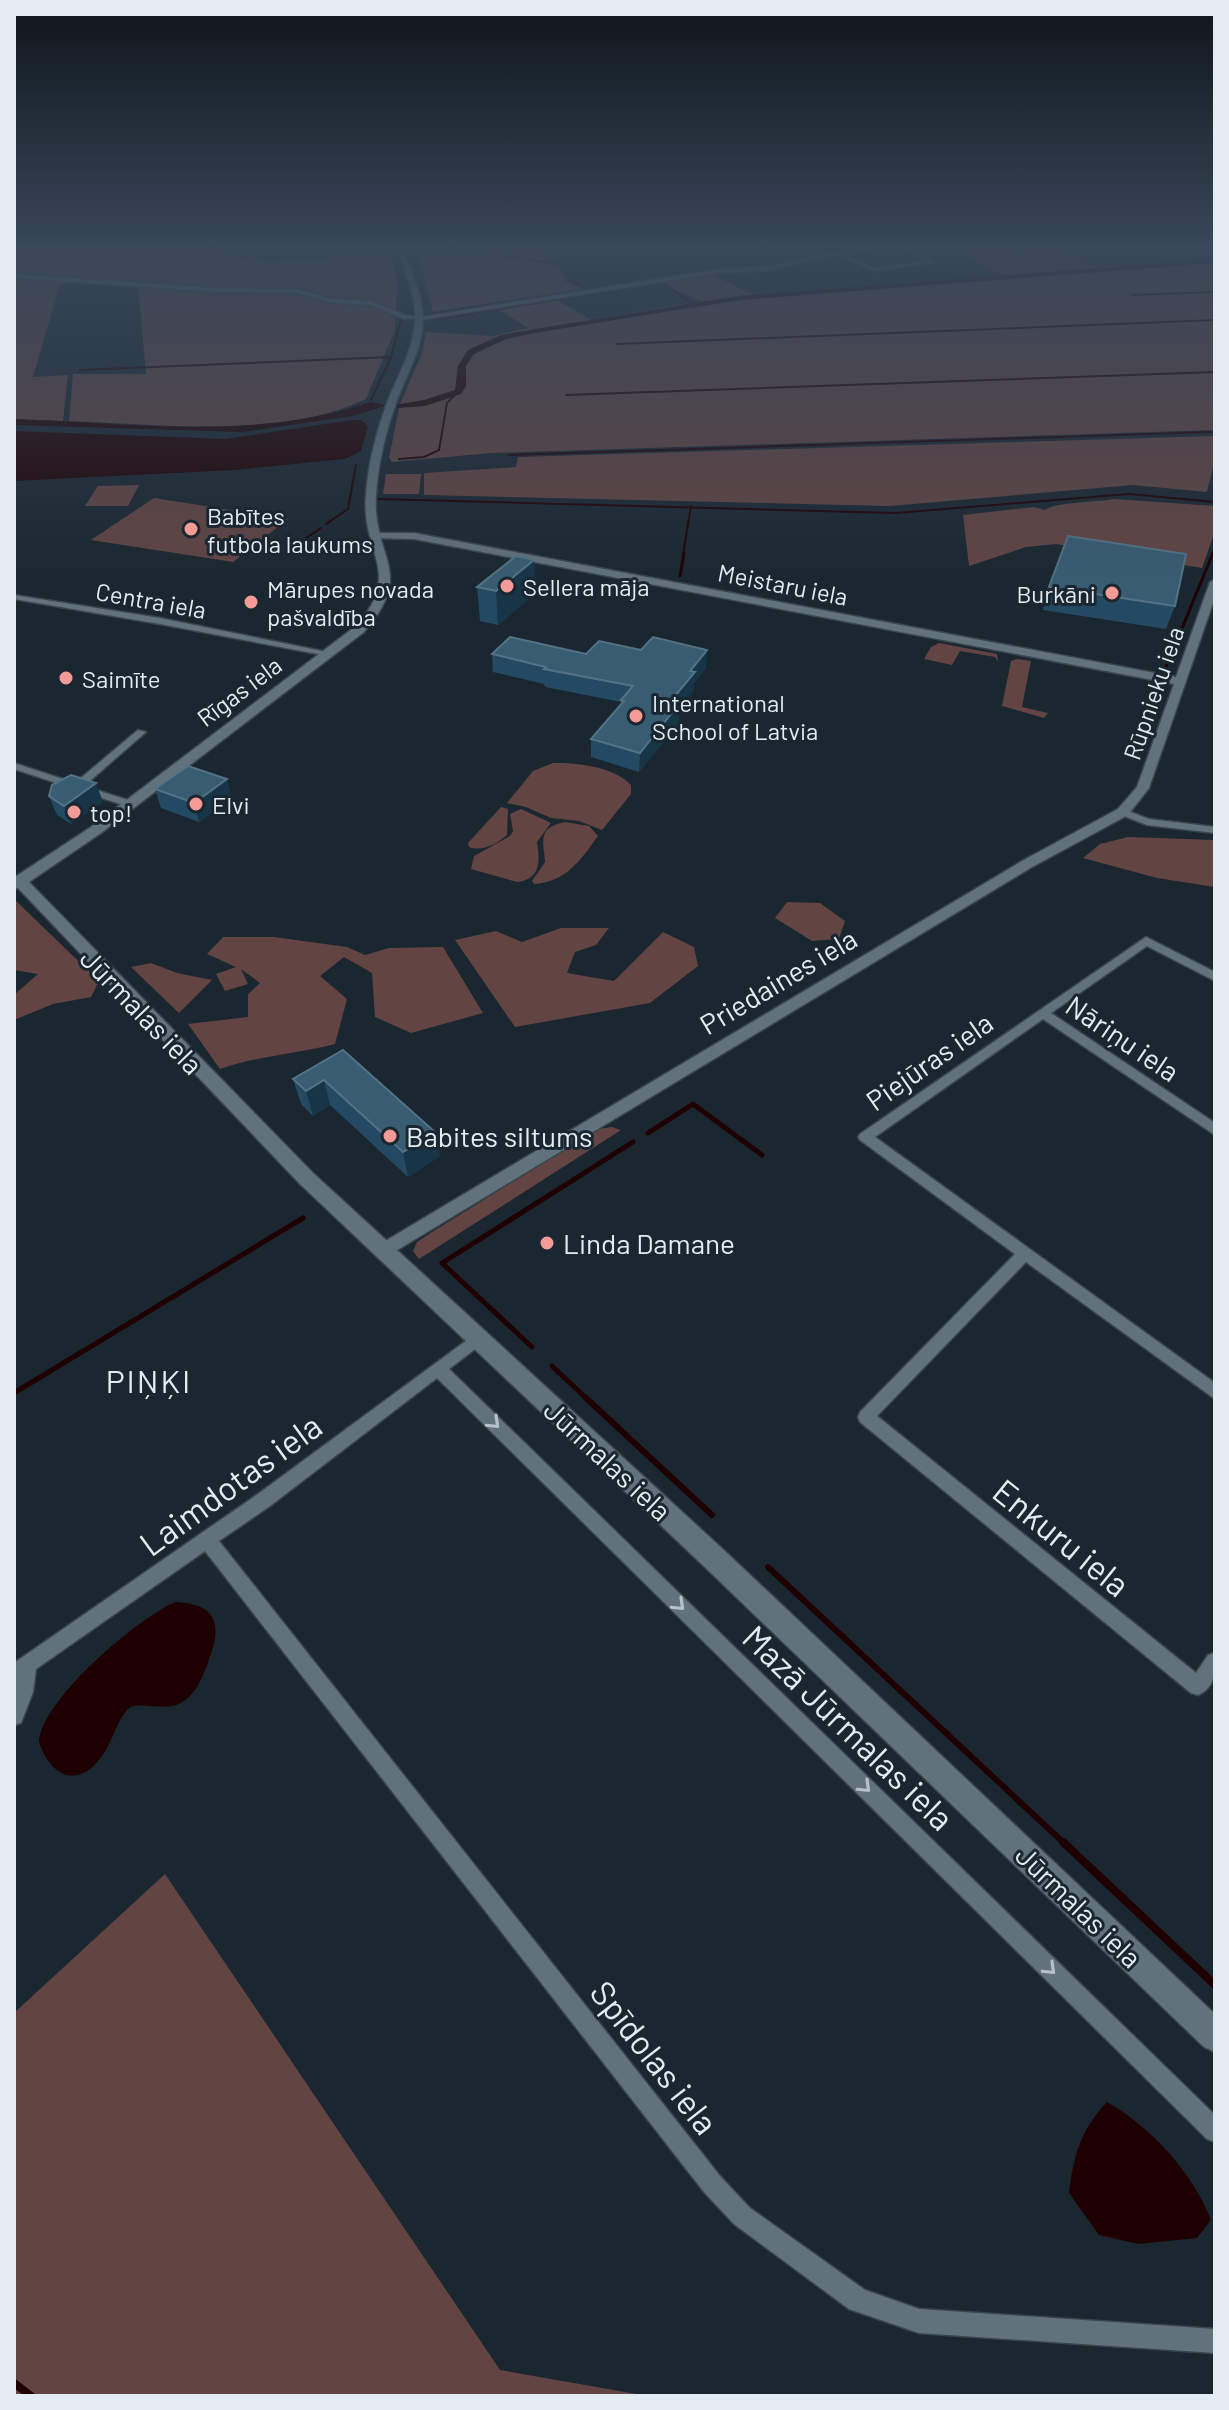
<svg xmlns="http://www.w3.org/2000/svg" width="1229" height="2410" font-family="Barlow,sans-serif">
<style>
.green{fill:#624442}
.water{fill:#1f0002}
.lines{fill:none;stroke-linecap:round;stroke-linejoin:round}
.stream-far4{stroke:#1f0002;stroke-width:2}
.stream-far3{stroke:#1f0002;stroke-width:3}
.stream-far2{stroke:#1f0002;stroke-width:5}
.stream-far1{stroke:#1f0002;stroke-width:6}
.stream{stroke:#1f0002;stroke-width:8}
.canal{fill:#1f0002;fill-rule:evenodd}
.minor-casing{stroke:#3a454c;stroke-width:3}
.tertiary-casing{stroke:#3a454c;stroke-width:3}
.secondary-casing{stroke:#3a454c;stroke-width:3}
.minor{fill:#62727d;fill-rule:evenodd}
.tertiary{fill:#62727d;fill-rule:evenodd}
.secondary{fill:#62727d;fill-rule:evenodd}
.wall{fill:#234a62}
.shaded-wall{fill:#173547}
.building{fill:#385c71;stroke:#537286;stroke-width:2}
.oneway{stroke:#b6c1c9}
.poi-dot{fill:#f59b97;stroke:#1a2730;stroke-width:3}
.labels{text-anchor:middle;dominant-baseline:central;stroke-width:6;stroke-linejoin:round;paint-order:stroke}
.far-poi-label{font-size:24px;fill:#e3ecf2;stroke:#1a2730;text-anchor:start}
.far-street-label{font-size:24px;fill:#e3ecf2;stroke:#1a2730}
.street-label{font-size:28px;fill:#e3ecf2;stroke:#1a2730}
.poi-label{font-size:28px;fill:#e3ecf2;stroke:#1a2730;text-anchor:start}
.quarter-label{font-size:32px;letter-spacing:2px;fill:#e3ecf2;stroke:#1a2730}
.near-street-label{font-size:34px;fill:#e3ecf2;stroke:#1a2730}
</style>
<rect width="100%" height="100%" fill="#1a2730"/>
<g class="green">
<path d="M14 248H222L268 261 393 256 397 286 395 330 366 399C279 440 164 424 69 421L73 374H146L138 282 60 284 33 377 68 375 63 421 14 419Z"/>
<path d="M456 248H550L565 281 582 289 433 312 418 255 462 254Z"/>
<path d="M964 248H1063L1107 267 1004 275 950 250Z"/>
<path d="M1215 263V430L491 453 392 462 389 458 400 404 422 353 426 332 492 336 528 328 498 309 557 300 591 320 682 304 691 308 751 299Z"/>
<path d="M712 275 755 295 702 302 662 283Z"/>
<path d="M1214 436 1213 467 1207 492 1133 485 889 506 424 495V473L516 467 518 457Z"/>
<path d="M386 474H421L419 494H383Z"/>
<path d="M139 485 128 506H85L98 486Z"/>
<path d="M154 498 288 519 233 562 91 540Z"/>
<path d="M1114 499 1215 506V531L1202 568 1056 544 1026 547 969 566 963 515 1034 507 1045 510C1056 502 1098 502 1114 499Z"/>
<path d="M939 643 997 654 998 662 995 657 960 651 952 665 924 659 931 647Z"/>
<path d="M1017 659 1031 661 1022 707 1048 713 1044 718 1002 706 1011 661Z"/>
<path d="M553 763C575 762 616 767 631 785V794L602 830 579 821 551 818 526 807 507 803 533 771Z"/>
<path d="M501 807 508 809 507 835C497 844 482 852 469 847L468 843Z"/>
<path d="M521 809 551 823 537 842C540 861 541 879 517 882L471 869 474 856 510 836 513 831 510 814Z"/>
<path d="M565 822 589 826 598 836C581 860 566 882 534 884L532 881 545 862C544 841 536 828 565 822Z"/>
<path d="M1128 837 1215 840V887L1157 878 1083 858 1100 844Z"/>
<path d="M14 899 99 981 91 997 53 1004 14 1020V995L38 974 14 970Z"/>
<path d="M787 902 820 903 845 921 839 939 812 941 775 918Z"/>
<path d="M561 928H609L596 945 575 952 567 973 614 981 663 932 694 947 698 966 650 1003 515 1027 455 940 496 931 522 942Z"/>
<path d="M223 937H274L347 947 365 955 389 948 443 947 483 1013 411 1033 375 1017 372 973 344 957 320 976 347 999 335 1044C297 1054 257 1056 220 1069L188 1024 248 1017V994L260 983 241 969 248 984 225 991 216 974 236 967 207 954Z"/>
<path d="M151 963 177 973 212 980 179 1013 131 967Z"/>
<path d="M612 1127 621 1130 419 1259 413 1251 417 1242 432 1232 598 1129Z"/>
<path d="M165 1874 500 2370 648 2396H14V2013Z"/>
</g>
<g class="water">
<path d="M351 420H361L368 426 361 451 345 459 235 470 14 481V431L226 439Z"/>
<path d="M175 1602C222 1604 221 1629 207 1665 202 1678 196 1693 184 1701 166 1713 148 1702 130 1707 115 1722 114 1740 102 1756 78 1790 50 1776 39 1742 41 1700 138 1618 175 1602Z"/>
<path d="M1107 2102C1152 2128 1192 2172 1211 2220L1197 2238 1138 2244 1099 2235 1069 2193C1073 2156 1081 2129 1107 2102Z"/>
</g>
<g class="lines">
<g class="stream-far4">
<path d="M215 248 252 259"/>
<path d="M453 248 563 265 572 280 587 289"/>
<path d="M1057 248 1107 270"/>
<path d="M662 283 695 305"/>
<path d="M1132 295 1215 292"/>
<path d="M432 314 596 288"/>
<path d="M437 319 630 288"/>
<path d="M617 344 1215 320"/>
<path d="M80 370 391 357"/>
<path d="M566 395 1215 372"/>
<path d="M371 400 391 357 401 319"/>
<path d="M509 455 1211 432"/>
<path d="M399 459 424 457 439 450 447 403 458 392"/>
<path d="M378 499 896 513 1129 494 1215 502"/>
<path d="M326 524 348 509 356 465"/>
<path d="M286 552 321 528"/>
<path d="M683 555 691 506"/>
<path d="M1212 555 1215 547"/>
</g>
<g class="stream-far3">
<path d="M680 576 684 553"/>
<path d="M1164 672 1213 553"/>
</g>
<g class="stream-far2">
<path d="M648 1133 693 1104 762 1155"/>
<path d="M532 1347 442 1263 633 1142"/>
<path d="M552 1366 587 1399"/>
<path d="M14 1393 303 1218"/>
</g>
<g class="stream-far1">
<path d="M585 1397 712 1515"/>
<path d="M768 1567 1065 1844"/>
</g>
<g class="stream">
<path d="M1063 1842 1215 1985"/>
<path d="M14 2383 31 2396"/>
</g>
<g class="canal">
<path d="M1215 259V263L738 300 541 332 506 339 474 354 466 366V386L461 394 425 406 398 408 394 405 424 400 455 390 458 366 468 350 501 335 541 328 738 296Z"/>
<path d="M370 402 388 405 353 416 242 432 14 425V419C130 423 258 441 370 402Z"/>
</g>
<defs>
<g id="minor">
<path d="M322 248H376L247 252 249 251Z"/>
<path d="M903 248H909L936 262 874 271 837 254 841 253 875 268 929 261Z"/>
<path d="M14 274 218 288 298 289 331 299 371 301 405 315 422 318 404 319 370 305 331 303 298 293 218 292 14 278Z"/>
<path d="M14 595 160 618 332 653 328 656 160 624 14 599Z"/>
<path d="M138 730 146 732 84 786 134 802V806H126L14 769V763L75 783Z"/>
<path d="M1123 809 1149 819 1215 827V833L1147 825 1119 814 1118 812Z"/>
<path d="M1146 937 1215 972V981L1147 946 1051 1013 1215 1123V1135L1043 1019 875 1137 1215 1383V1399L1026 1262 877 1416 1196 1673 1208 1655 1215 1653C1215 1670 1216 1688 1198 1695L1191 1693 860 1422 858 1417 860 1412 1015 1254 860 1140 858 1137 860 1134Z"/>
<path d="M478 1332 483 1333 486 1338 483 1343 449 1369 1215 2115V2142L1207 2139 437 1378 270 1506 219 1541 720 2176 750 2208 865 2290 919 2309 1215 2329V2353L919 2333 849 2309 734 2224 704 2192 205 1551 36 1669 33 1692 21 1723 14 1725 16 1682 14 1683V1663L258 1494Z"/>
</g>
<g id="tertiary">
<path d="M864 248H881L806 261 773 270 719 273 419 320 415 318 719 269 773 266 805 257Z"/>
<path d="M372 533H414L1176 677 1210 582 1215 579V597L1149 788 1128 815 1032 867 384 1258 377 1256 375 1251 377 1246 1022 861 1118 809 1137 787 1174 684 414 539 375 538 372 537Z"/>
</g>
<path id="secondary" d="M397 248H403C411 271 423 295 423 319 423 347 407 374 397 400 386 430 378 464 376 495 372 559 417 571 364 632L101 833 29 882 313 1173 727 1553 1215 2014V2052L1204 2047 709 1571 299 1183 18 888 14 889 15 877 91 827 356 626C404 572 361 554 366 495 368 463 377 430 388 400 399 374 414 348 415 319 416 295 404 271 397 248Z"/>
</defs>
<use href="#minor" class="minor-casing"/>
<use href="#tertiary" class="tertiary-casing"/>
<use href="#secondary" class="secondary-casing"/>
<use href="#minor" class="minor"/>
<use href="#tertiary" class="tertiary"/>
<use href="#secondary" class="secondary"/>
</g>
<g class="wall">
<path d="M477 587 536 593 498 625 480 621Z"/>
<path d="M1049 587 1175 606 1166 629 1043 610Z"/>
<path d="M492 654H586L706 668 694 683V690L679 709V723L639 772 591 757V739L621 705V702L545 687 544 684 493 672Z"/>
<path d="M155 789 232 798 199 822 161 808Z"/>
<path d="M49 796 103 802 71 824 57 815Z"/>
<path d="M343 1050 440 1156 408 1177 330 1105 313 1116 301 1104 293 1079Z"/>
</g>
<g class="shaded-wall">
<path d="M534 560 536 593 498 625 496 591Z"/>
<path d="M707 650 706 668 694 683V690L679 709V723L639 772 640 753 690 671Z"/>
<path d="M227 779 232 798 199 822 194 803Z"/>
<path d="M96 783 103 802 71 824 64 806Z"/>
<path d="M324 1080 330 1105 313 1116 306 1091Z"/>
<path d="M435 1132 440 1156 408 1177 403 1152Z"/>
</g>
<g class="building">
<path d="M1068 536 1186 554 1175 606 1049 587Z"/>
<path d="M516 556 534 560 496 591 477 587Z"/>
<path d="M510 637 586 654 599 641 641 650 653 637 707 650 690 671 695 672 670 702 679 704 640 753 591 739 624 701 621 700 633 686 544 669 546 667 492 654Z"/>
<path d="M188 766 227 779 194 803 155 789Z"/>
<path d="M71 775 96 783 64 806 49 796 52 785Z"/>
<path d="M343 1050 435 1132 403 1152 324 1080 306 1091 293 1079Z"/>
</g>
<defs><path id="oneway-chevron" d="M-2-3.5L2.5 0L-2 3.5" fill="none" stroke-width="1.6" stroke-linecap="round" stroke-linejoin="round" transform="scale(2)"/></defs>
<g class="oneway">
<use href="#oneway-chevron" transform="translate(494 1423) rotate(44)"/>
<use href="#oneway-chevron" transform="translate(679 1605) rotate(44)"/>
<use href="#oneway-chevron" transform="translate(865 1787) rotate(44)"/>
<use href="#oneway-chevron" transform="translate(1050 1969) rotate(44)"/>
</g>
<linearGradient id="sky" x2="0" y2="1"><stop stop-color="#0e151a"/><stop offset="0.42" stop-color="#384759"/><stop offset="1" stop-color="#384759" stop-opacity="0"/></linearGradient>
<rect width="1229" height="586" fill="url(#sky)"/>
<g class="poi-dot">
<circle cx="191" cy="529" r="8"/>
<circle cx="507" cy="586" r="8"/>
<circle cx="1112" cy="593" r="8"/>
<circle cx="251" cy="602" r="8"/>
<circle cx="66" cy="678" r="8"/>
<circle cx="636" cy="716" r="8"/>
<circle cx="196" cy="804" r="8"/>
<circle cx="74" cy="812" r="8"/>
<circle cx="390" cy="1136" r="8"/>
<circle cx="547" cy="1243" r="8"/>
</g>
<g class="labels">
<g class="far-poi-label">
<text x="207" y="515">Babītes<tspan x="207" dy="28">futbola laukums</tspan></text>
<text x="523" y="586">Sellera māja</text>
<text x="267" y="588">Mārupes novada<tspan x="267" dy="28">pašvaldība</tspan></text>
<text x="1096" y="593" text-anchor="end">Burkāni</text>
<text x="82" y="678">Saimīte</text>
<text x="652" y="702">International<tspan x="652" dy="28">School of Latvia</tspan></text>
<text x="212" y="804">Elvi</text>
<text x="90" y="812">top!</text>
</g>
<g class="far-street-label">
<text transform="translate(783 584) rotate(11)">Meistaru iela</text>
<text transform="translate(151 600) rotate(10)">Centra iela</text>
<text transform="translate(239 691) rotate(-37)">Rīgas iela</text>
<text transform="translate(1153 693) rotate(-71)">Rūpnieku iela</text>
</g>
<g class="street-label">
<text transform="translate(778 981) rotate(-31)">Priedaines iela</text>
<text transform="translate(142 1011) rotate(46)">Jūrmalas iela</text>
<text transform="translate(1123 1038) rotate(34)">Nāriņu iela</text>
<text transform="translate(929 1061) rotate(-35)">Piejūras iela</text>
<text transform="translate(608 1460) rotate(43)">Jūrmalas iela</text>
<text transform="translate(1079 1906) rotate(44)">Jūrmalas iela</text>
</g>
<g class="poi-label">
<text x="406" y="1136">Babites siltums</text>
<text x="563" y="1243">Linda Damane</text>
</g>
<g class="quarter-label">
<text x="149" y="1380">PIŅĶI</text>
</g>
<g class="near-street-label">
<text transform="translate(230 1484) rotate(-36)">Laimdotas iela</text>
<text transform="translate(1062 1537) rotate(39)">Enkuru iela</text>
<text transform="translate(849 1727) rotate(44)">Mazā Jūrmalas iela</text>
<text transform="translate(655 2057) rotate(52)">Spīdolas iela</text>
</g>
</g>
<rect width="1229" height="2410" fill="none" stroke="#e3ecf2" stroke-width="32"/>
</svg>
